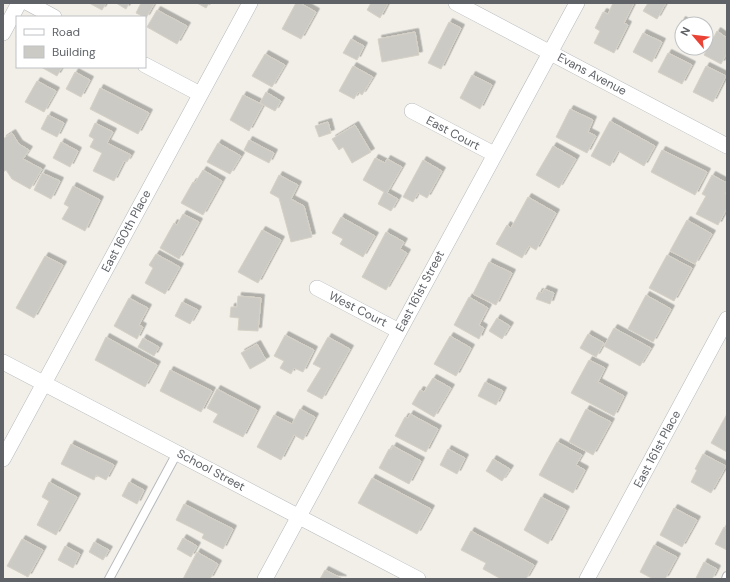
<svg xmlns="http://www.w3.org/2000/svg" width="730" height="582" font-family="'DM Sans',sans-serif">
<style>
.building{fill:#cccac5;stroke:#d6d1c6;filter:url(#shadow)}
.lines{fill:none;stroke-linecap:round;stroke-linejoin:round}
.service-casing{stroke:#b5b8bc;stroke-width:10}
.minor-casing{stroke:#b5b8bc;stroke-width:16}
.service{stroke:#fff;stroke-width:8}
.minor{stroke:#fff;stroke-width:15}
.labels{text-anchor:middle;dominant-baseline:central;stroke-width:4;stroke-linejoin:round;paint-order:stroke}
.street-label{font-size:12px;fill:#5f6368;stroke:#fff}
</style>
<defs>
<filter id="shadow"><feDropShadow dx="3.5" dy="-3.5" stdDeviation="0" flood-color="#0004"/></filter>
</defs>
<rect width="100%" height="100%" fill="#f1efe8"/>
<g class="building">
<path d="M89 3H106L102 10Z"/>
<path d="M116 3H129L126 9Z"/>
<path d="M141 3 154 4 146 18 136 13Z"/>
<path d="M197 3H209L206 8Z"/>
<path d="M296 3H300L316 12 301 39 282 29Z"/>
<path d="M371 3H388L380 18 367 10Z"/>
<path d="M613 3H634L624 23 628 25 614 53 594 43 600 31 595 28 603 12 608 14Z"/>
<path d="M648 3H666L657 19 643 11Z"/>
<path d="M157 10 187 26 177 44 147 27Z"/>
<path d="M682 20 689 24H682V37L675 33Z"/>
<path d="M449 22 461 28 441 69 428 63Z"/>
<path d="M717 31 727 38V53L721 64 704 55Z"/>
<path d="M415 32 419 55 382 62 378 39Z"/>
<path d="M643 33 662 42 652 62 633 52Z"/>
<path d="M351 39 364 46 357 60 343 53Z"/>
<path d="M668 53 692 65 682 84 658 72Z"/>
<path d="M265 54 285 65 272 87 252 76Z"/>
<path d="M353 66 373 77 362 95 358 92 354 99 339 91Z"/>
<path d="M706 66 726 76 713 102 693 92Z"/>
<path d="M41 67H62L57 76Z"/>
<path d="M75 72 90 80 81 97 66 89Z"/>
<path d="M472 75 492 85 480 109 460 98Z"/>
<path d="M37 81 56 91 44 112 25 102Z"/>
<path d="M100 88 149 113 138 134 90 109Z"/>
<path d="M266 92 281 101 275 111 260 103Z"/>
<path d="M243 95 263 105 249 131 230 120Z"/>
<path d="M570 109 593 120 588 132 596 136 587 153 556 137Z"/>
<path d="M48 115 64 123 57 137 41 129Z"/>
<path d="M610 121 655 146 644 166 618 151 610 166 591 156Z"/>
<path d="M328 122 331 133 319 137 315 126Z"/>
<path d="M95 123 113 132 107 143 131 155 127 162 124 161 114 181 93 171 102 153 90 147 94 139 89 136Z"/>
<path d="M355 125 371 152 352 163 343 147 339 150 332 139Z"/>
<path d="M12 133 19 144 29 150 23 159 42 169 30 189 12 179 6 170 3 172V139Z"/>
<path d="M249 140 274 153 269 163 244 150Z"/>
<path d="M61 142 78 151 70 167 53 158Z"/>
<path d="M218 143 241 156 230 174 207 162Z"/>
<path d="M553 146 576 159 559 188 536 175Z"/>
<path d="M662 150 707 172 695 195 651 172Z"/>
<path d="M375 158 385 163 387 159 402 167 387 193 398 199 391 211 378 204 384 192 363 180Z"/>
<path d="M423 160 442 171 427 198 418 193 413 202 403 197Z"/>
<path d="M203 170 222 181 203 215 181 203 193 182 195 183Z"/>
<path d="M42 173 60 181 51 199 34 190Z"/>
<path d="M279 175 298 185 291 199 304 206 312 237 291 242 279 198 270 193Z"/>
<path d="M712 175 727 183V190L725 194 727 195V208L718 225 696 214 706 196 702 194Z"/>
<path d="M73 186 100 200 85 231 62 219 69 207 64 204Z"/>
<path d="M528 197 556 213 536 250 529 246 522 258 496 244 507 225 511 228Z"/>
<path d="M183 214 199 222 179 259 160 248 174 223 177 225Z"/>
<path d="M341 217 375 236 363 257 340 244 343 239 332 233Z"/>
<path d="M687 220 712 234 695 264 670 251Z"/>
<path d="M262 230 281 240 258 283 238 272Z"/>
<path d="M386 232 404 242 400 249 407 253 386 290 362 277Z"/>
<path d="M156 254 180 267 165 294 145 283 153 268 149 265Z"/>
<path d="M667 255 692 268 674 301 649 288Z"/>
<path d="M45 256 63 265 34 318 16 308Z"/>
<path d="M489 262 512 273 496 305 473 294Z"/>
<path d="M544 289 554 293 550 304 536 299 539 292 542 293Z"/>
<path d="M646 295 671 309 653 342 628 329Z"/>
<path d="M238 296 261 298 258 331 238 330 239 318 230 317 231 307H237Z"/>
<path d="M469 297 488 308 479 325 484 328 479 339 454 325Z"/>
<path d="M129 298 148 308 139 325 143 327 137 339 114 326Z"/>
<path d="M182 302 198 310 190 324 175 316Z"/>
<path d="M497 318 510 326 502 339 489 331Z"/>
<path d="M614 328 651 348 640 366 604 346Z"/>
<path d="M588 334 604 343 596 357 580 348Z"/>
<path d="M285 335 314 350 303 372 294 368 291 374 280 368 284 361 274 356Z"/>
<path d="M450 336 471 348 456 376 434 364Z"/>
<path d="M106 337 157 365 145 387 95 360Z"/>
<path d="M328 337 350 349 322 399 307 391 321 368 313 364Z"/>
<path d="M143 338 159 347 154 356 138 347Z"/>
<path d="M257 344 266 360 250 369 241 353Z"/>
<path d="M589 360 605 368 598 382 624 396 614 416 571 393Z"/>
<path d="M170 370 212 391 201 412 160 391Z"/>
<path d="M433 378 451 388 434 417 412 404 420 390 424 392Z"/>
<path d="M485 382 503 391 496 405 478 396Z"/>
<path d="M217 389 257 410 243 437 213 422 218 414 207 408Z"/>
<path d="M300 409 315 417 303 440 294 435 281 460 257 447 274 415 292 424Z"/>
<path d="M586 409 611 422 593 455 569 442Z"/>
<path d="M410 414 438 429 426 452 395 436 405 417 408 418Z"/>
<path d="M727 414V452L711 443Z"/>
<path d="M557 442 582 455 576 465 585 470 573 493 539 475Z"/>
<path d="M71 444 114 465 106 480 96 475 94 480 61 464Z"/>
<path d="M393 446 421 461 409 484 379 468 389 449 391 450Z"/>
<path d="M448 449 465 458 457 474 440 465Z"/>
<path d="M703 454 726 466 711 493 691 482 697 470 695 469Z"/>
<path d="M493 459 510 469 502 481 486 471Z"/>
<path d="M372 478 431 509 417 534 358 503Z"/>
<path d="M49 482 77 497 56 535 37 525 49 501 42 497Z"/>
<path d="M129 482 144 490 137 504 122 496Z"/>
<path d="M541 497 566 510 548 544 524 530Z"/>
<path d="M184 504 233 529 223 549 202 538 204 534 176 520Z"/>
<path d="M674 508 697 520 682 547 660 535Z"/>
<path d="M724 527 727 529V550L715 544Z"/>
<path d="M471 531 534 565 526 579H501L483 569 486 563 461 550Z"/>
<path d="M183 538 197 546 191 557 177 549Z"/>
<path d="M22 539 43 550 28 577 7 566Z"/>
<path d="M94 542 109 550 103 560 89 552Z"/>
<path d="M654 545 677 557 665 579H653L640 572Z"/>
<path d="M65 546 80 554 73 568 58 560Z"/>
<path d="M197 552 218 564 210 579H183Z"/>
<path d="M704 562 717 569 712 579H698L696 578Z"/>
<path d="M325 570 343 579H320Z"/>
</g>
<g class="lines">
<defs>
<g id="service">
<path d="M109 579 177 453"/>
<path d="M726 579 727 576"/>
</g>
<g id="minor">
<path d="M28 3 54 17"/>
<path d="M456 3 727 146"/>
<path d="M3 33 19 3"/>
<path d="M145 65 200 94"/>
<path d="M412 111 494 154"/>
<path d="M317 288 399 331"/>
<path d="M3 362 418 579"/>
<path d="M3 459 250 3"/>
<path d="M265 579 577 3"/>
<path d="M587 579 727 319"/>
</g>
</defs>
<use href="#service" class="service-casing"/>
<use href="#minor" class="minor-casing"/>
<use href="#service" class="service"/>
<use href="#minor" class="minor"/>
</g>
<g class="labels">
<g class="street-label">
<text transform="translate(592 74) rotate(28)">Evans Avenue</text>
<text transform="translate(453 133) rotate(28)">East Court</text>
<text transform="translate(126 231) rotate(-62)">East 160th Place</text>
<text transform="translate(420 291) rotate(-62)">East 161st Street</text>
<text transform="translate(358 309) rotate(27)">West Court</text>
<text transform="translate(657 449) rotate(-62)">East 161st Place</text>
<text transform="translate(211 470) rotate(28)">School Street</text>
</g>
</g>
<rect width="730" height="582" fill="none" stroke="#5f6368" stroke-width="8"/>
<rect x="16" y="16" width="130" height="52" fill="#ffffff" stroke="#bfc1c3"/>
<rect x="24" y="29" width="20" height="6" fill="#ffffff" stroke="#bfc1c3"/>
<text x="52" y="36" font-size="12" fill="#5f6368">Road</text>
<rect x="24" y="46" width="20" height="12" fill="#cccac5" stroke="#bfc1c3"/>
<text x="52" y="56" font-size="12" fill="#5f6368">Building</text>
<g transform="translate(694 36) rotate(298)"><circle r="19" fill="#ffffff" stroke="#bfc1c3"/>
<path d="M0-3L7 15L0 10L-7 15Z" fill="#ea4335"/>
<text y="-6" font-size="11" font-weight="bold" text-anchor="middle" fill="#5f6368">N</text>
</g>
</svg>
